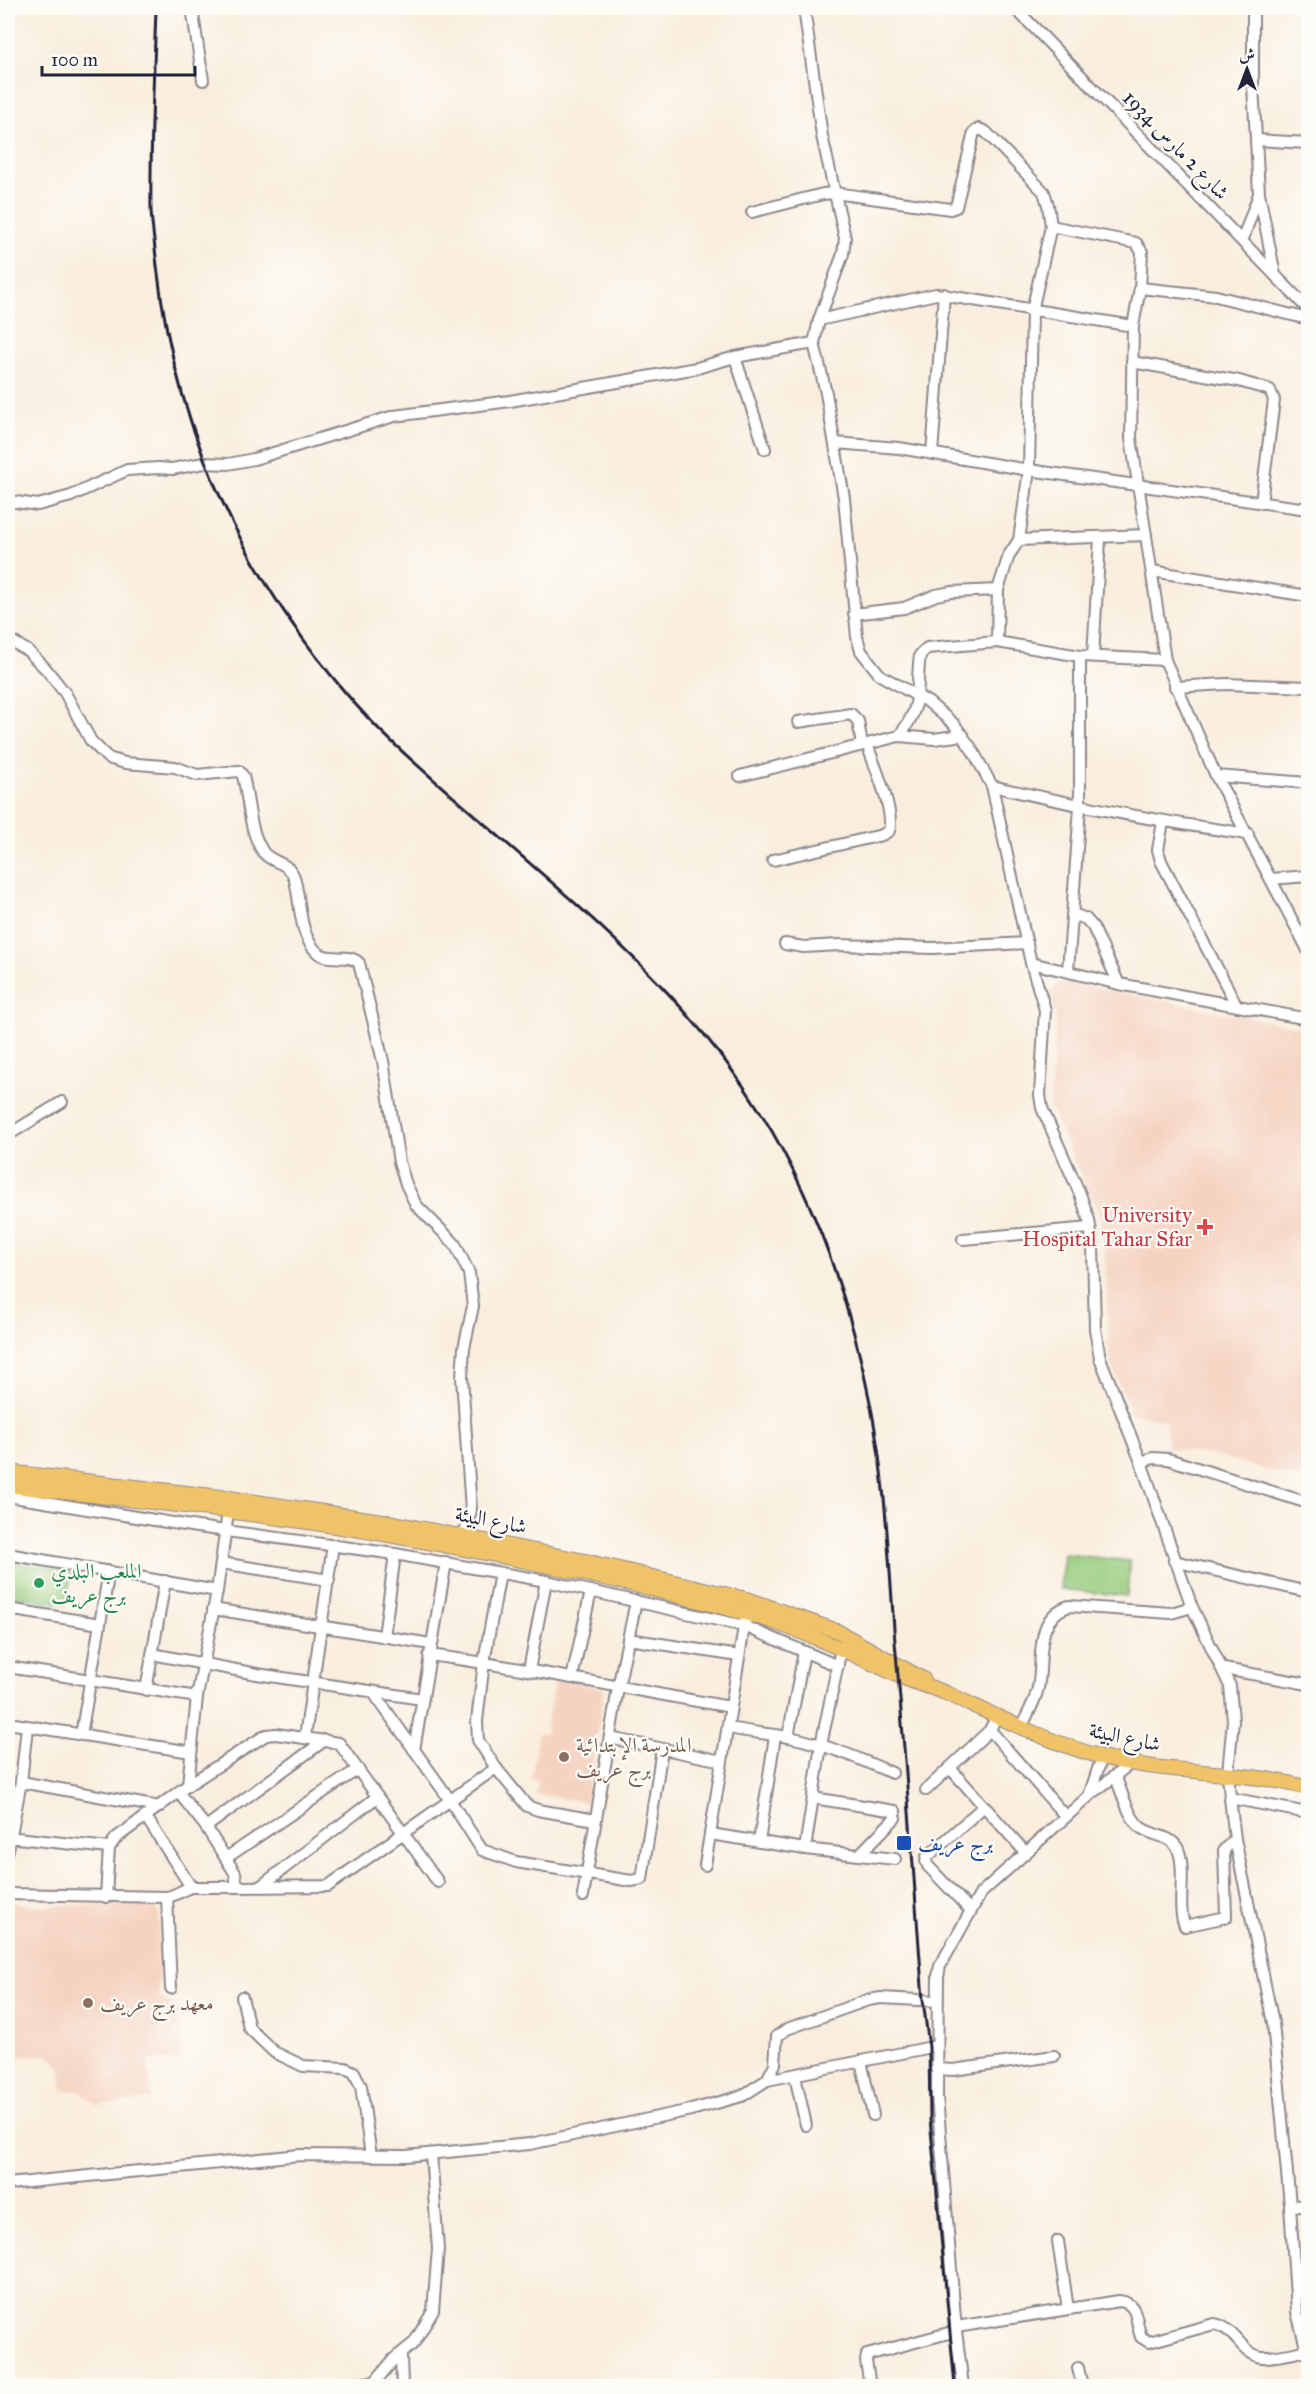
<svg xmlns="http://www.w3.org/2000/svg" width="1316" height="2394" font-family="'IM FELL Great Primer',Amiri,serif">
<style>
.built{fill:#f5d3c1}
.green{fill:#97cc7d;stroke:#5c775c;stroke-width:1.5}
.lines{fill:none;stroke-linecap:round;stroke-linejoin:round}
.minor-casing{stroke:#8e888c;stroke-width:14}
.major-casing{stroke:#8e888c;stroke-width:16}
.minor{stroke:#fff;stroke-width:10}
.major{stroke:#f1c369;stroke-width:14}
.rail{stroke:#22223b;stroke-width:3}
.health-dot{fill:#e0444e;stroke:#fdfcf7;stroke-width:2}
.leisure-dot{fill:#2e9e5b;stroke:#fdfcf7;stroke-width:2}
.education-dot{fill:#8d6e63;stroke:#fdfcf7;stroke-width:2}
.transit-dot{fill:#1a4fb4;stroke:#fdfcf7;stroke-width:2}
.labels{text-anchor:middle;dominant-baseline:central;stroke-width:4.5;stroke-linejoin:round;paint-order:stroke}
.street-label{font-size:21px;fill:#22223b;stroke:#fdfcf7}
.health-label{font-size:21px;fill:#be3a42;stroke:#fdfcf7;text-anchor:end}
.leisure-label{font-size:21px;fill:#27864d;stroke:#fdfcf7;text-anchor:start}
.education-label{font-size:21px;fill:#785e54;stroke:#fdfcf7;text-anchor:start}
.transit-label{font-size:21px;fill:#164399;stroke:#fdfcf7;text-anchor:start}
</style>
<rect width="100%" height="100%" fill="#fdfcf7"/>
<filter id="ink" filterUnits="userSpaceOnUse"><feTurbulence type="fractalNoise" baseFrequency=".0167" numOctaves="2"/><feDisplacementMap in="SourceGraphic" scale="12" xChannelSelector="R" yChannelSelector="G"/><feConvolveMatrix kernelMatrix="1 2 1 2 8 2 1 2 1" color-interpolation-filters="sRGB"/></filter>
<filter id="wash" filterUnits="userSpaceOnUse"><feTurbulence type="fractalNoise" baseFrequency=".008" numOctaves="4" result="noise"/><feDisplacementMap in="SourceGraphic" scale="24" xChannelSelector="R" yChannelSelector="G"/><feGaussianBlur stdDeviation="1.35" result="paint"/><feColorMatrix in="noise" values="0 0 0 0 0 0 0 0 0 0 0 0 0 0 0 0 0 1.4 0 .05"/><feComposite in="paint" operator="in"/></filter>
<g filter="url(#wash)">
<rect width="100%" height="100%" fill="#f9eede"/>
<g class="built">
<path d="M1066 982 1308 1029V1481L1212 1455 1167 1448 1166 1421 1131 1413 1111 1363 1108 1345 1105 1254 1100 1217 1050 1108 1056 1018 1050 991 1059 983Z"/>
<path d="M555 1679 604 1689 586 1802 535 1794 538 1782 531 1780 538 1734H545Z"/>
<path d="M8 1902 37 1906 150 1904 159 1912V1997L179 2009 182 2061 148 2060 152 2099 96 2105 82 2092 63 2090 60 2066 48 2055 14 2057 8 2048Z"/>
</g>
<g class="green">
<path d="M1064 1554 1130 1561 1127 1596 1060 1589Z"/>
<path d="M8 1561 72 1571 66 1604 8 1595Z"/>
</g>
</g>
<g filter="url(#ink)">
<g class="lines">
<defs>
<g id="minor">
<path d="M192 8 203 80"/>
<path d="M804 8 822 136 845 238 843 254 819 320 814 343 826 393 844 498 857 637 861 651 880 675 928 702 954 724 973 751 992 786 1031 963 1045 1010 1040 1095 1042 1108 1080 1194 1089 1220 1093 1247 1095 1329 1100 1358 1141 1462 1192 1607 1230 1686 1233 1720 1228 1773 1230 1798 1235 1839 1273 2023 1290 2205 1297 2312 1308 2355"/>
<path d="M1015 8 1308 309"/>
<path d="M1253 8V85L1259 193 1275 275"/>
<path d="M1256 140 1308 143"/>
<path d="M752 212 823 194 835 193 950 209 956 207 974 132 979 129 986 132 1044 192 1048 205 1051 226 1032 311 1029 470 1019 540 1009 555 998 590 997 642"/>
<path d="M1051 226 1136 243 1142 252 1140 288"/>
<path d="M1242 241 1259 194"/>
<path d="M1308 319 1216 296 1140 288 1133 326 1131 438 1165 660 1216 776 1308 950"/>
<path d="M819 320 936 294 1133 326"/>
<path d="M735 357 765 449"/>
<path d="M1132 362 1239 381 1270 390 1274 400 1261 503"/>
<path d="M835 443 899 448 1029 470 1308 509"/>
<path d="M932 454 944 294"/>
<path d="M8 501 38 505 71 496 127 470 158 468 172 469 204 463 228 464 254 459 394 416 510 401 697 368 735 357 814 343"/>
<path d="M1019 540 1146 535"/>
<path d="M1152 571 1308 596"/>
<path d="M854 614 904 608 936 595 951 592 998 590"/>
<path d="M8 639 28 651 46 669 65 693 91 741 108 758 125 763 175 767 197 775 239 771 243 776C249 800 249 831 263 852 272 864 288 861 294 877 301 899 298 933 316 951 327 963 348 952 359 963L383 1061 399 1162 406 1184 416 1205 455 1244 469 1273 473 1306 464 1348 462 1377 471 1510 464 1536"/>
<path d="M1093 656 1100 539"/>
<path d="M1175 687 1226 684 1308 687"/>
<path d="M798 722 851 714 858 721 862 745"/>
<path d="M899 736 934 739 963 735"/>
<path d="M740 776 899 736C924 705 915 691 920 655L927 648 997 642 1080 656 1165 660"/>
<path d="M1216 776 1308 783"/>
<path d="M992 786C1077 806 1161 822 1248 834"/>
<path d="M1163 822 1158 850 1161 861 1237 1006"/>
<path d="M773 860 882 835 889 831C895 811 874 765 867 744"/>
<path d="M1271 879 1308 876"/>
<path d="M1073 914 1086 919 1093 927 1119 984"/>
<path d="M785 944 804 947 839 945 933 948 1027 943"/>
<path d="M1031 963 1119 984 1308 1019"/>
<path d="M1068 971 1080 807V656"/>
<path d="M8 1135 62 1102"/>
<path d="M963 1239 1090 1228"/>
<path d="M1141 1462 1153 1458 1168 1459 1308 1503"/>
<path d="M8 1496 197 1527 395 1554 546 1581 744 1626 838 1666"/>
<path d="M8 1554 217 1591"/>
<path d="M1174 1561 1308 1592"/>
<path d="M221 1563 329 1580"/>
<path d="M500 1573 484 1662 477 1721 478 1740 496 1768 527 1806 538 1810 595 1820"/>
<path d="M8 1609 100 1624"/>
<path d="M213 1609 431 1644"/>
<path d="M384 1637 395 1554"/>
<path d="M628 1639 739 1656"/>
<path d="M152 1654 257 1674 422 1699"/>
<path d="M429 1655C531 1668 630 1690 731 1707"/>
<path d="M8 1667 197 1697"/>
<path d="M1224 1669 1308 1684"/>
<path d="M529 1670 546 1581"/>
<path d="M572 1678 591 1591"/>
<path d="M146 1690 165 1581"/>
<path d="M373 1692 450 1800 482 1850 516 1862 631 1881 642 1879 662 1749"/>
<path d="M996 1717 990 1730 1066 1817"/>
<path d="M8 1723 191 1752"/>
<path d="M729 1728C749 1732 769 1734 789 1737 825 1744 858 1758 892 1773"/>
<path d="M1021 1728C1027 1715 1035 1702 1038 1688 1044 1659 1033 1618 1069 1606L1171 1613 1192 1607"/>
<path d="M81 1735 109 1571"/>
<path d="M305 1737 333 1545"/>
<path d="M788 1737 804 1652"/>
<path d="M610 1738 722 1761"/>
<path d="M414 1750 446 1562"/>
<path d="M950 1768 1026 1853"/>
<path d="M1115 1776C1122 1791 1127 1814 1139 1826 1149 1836 1171 1834 1178 1849 1187 1871 1176 1908 1185 1926L1226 1917 1224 1850 1235 1839"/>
<path d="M21 1782 159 1807"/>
<path d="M188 1785 197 1697 217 1591 229 1505"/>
<path d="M926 1790 990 1730"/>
<path d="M179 1793 206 1827 235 1873 237 1887H191"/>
<path d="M1089 1796 1102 1757"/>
<path d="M813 1798 895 1811V1818L859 1855"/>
<path d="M1230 1798 1308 1813"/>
<path d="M206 1827 325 1740"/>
<path d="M710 1834 805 1849 895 1859"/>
<path d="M8 1837 109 1848"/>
<path d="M759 1842 775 1736"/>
<path d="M805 1849 821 1745 841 1649"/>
<path d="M8 1850 21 1782 27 1727"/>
<path d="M226 1858 358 1769"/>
<path d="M705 1865 745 1621"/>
<path d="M261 1886 377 1797"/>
<path d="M237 1887 328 1886 496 1768"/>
<path d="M8 1894 167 1897C177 1895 182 1890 191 1887L146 1817"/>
<path d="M583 1896 618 1688 636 1601"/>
<path d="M106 1897 109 1848 116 1838 188 1785 266 1735 276 1734 339 1743 438 1882"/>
<path d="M167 1897 171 1988"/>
<path d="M970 1910 928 1866 926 1861 927 1857 983 1807"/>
<path d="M242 1997 249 2028 274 2052 303 2066 345 2068 354 2072 361 2086 371 2156"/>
<path d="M861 2061 873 2115"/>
<path d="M936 2069 953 2070 1054 2056"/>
<path d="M795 2076 806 2125"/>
<path d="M767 2080 775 2064 777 2036 787 2029 868 2000 881 1998 937 2001"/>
<path d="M8 2184 300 2155 406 2156 530 2144 691 2110 742 2096 767 2080 937 2046"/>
<path d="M1290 2205 1308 2207"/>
<path d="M1058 2241 1068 2309"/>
<path d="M956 2327 1119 2301C1139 2303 1135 2321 1141 2337L1149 2342 1214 2324C1234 2326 1241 2354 1261 2357 1275 2358 1294 2353 1308 2350"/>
<path d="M401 2355 402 2386"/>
<path d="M1078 2368 1082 2386"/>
<path d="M337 2386 375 2382 394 2359 414 2343 433 2311 438 2249 431 2154"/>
<path d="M870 2386 866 2361 867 2355 956 2331"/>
<path d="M963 2386 956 2331 937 2096 938 1977 940 1966 981 1893 1089 1796 1131 1763"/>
</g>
<g id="major">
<path d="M8 1472 229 1498 389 1522 585 1561 750 1600 792 1615 837 1631 923 1679"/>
<path d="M8 1485C135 1501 263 1513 389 1535 508 1556 629 1581 745 1613 798 1628 846 1651 895 1674 911 1682 929 1686 946 1693 997 1716 1047 1742 1102 1757 1169 1775 1241 1769 1308 1788"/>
</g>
</defs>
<use href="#minor" class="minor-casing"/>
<use href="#major" class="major-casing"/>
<use href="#minor" class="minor"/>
<use href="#major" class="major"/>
<path class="rail" d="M156 8C154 75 150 143 151 210 152 228 155 247 157 266 175 426 240 568 344 691 377 731 418 766 457 800 567 897 683 987 761 1113 816 1202 851 1305 871 1407 886 1484 889 1564 895 1642 906 1761 914 1881 923 2000L929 2047 930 2119 955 2386"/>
</g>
</g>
<path class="health-dot" d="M1202 1218h6v6h6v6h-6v6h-6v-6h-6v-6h6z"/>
<circle class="leisure-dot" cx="39" cy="1583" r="6"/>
<g class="education-dot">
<circle cx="564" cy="1757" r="6"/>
<circle cx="88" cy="2003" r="6"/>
</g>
<rect class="transit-dot" x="896" y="1835" width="16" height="16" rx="3"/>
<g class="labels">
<g class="street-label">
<text transform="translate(1176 145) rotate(46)">شارع 2 مارس 1934</text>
<text transform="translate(491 1520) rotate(11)">شارع البيئة</text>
<text transform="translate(1125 1737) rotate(12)">شارع البيئة</text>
</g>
<g class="health-label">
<text x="1192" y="1215">University<tspan x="1192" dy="24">Hospital Tahar Sfar</tspan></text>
</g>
<g class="leisure-label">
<text x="51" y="1571">الملعب البلدي<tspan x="51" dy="24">برج عريف</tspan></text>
</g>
<g class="education-label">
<text x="576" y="1745">المدرسة الإبتدائية<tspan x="576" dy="24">برج عريف</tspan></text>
<text x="100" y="2003">معهد برج عريف</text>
</g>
<g class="transit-label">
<text x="918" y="1843">برج عريف</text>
</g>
</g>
<rect width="1316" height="2394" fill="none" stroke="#fdfcf7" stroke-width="30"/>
<g transform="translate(1247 69)" stroke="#fdfcf7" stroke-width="4.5" paint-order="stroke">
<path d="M0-4.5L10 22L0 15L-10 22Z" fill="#22223b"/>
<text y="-9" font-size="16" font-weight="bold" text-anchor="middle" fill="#22223b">ش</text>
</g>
<path d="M42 66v9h153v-9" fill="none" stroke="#22223b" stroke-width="3"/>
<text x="51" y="66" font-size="18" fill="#22223b" stroke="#fdfcf7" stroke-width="4.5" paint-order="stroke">100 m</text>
</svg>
